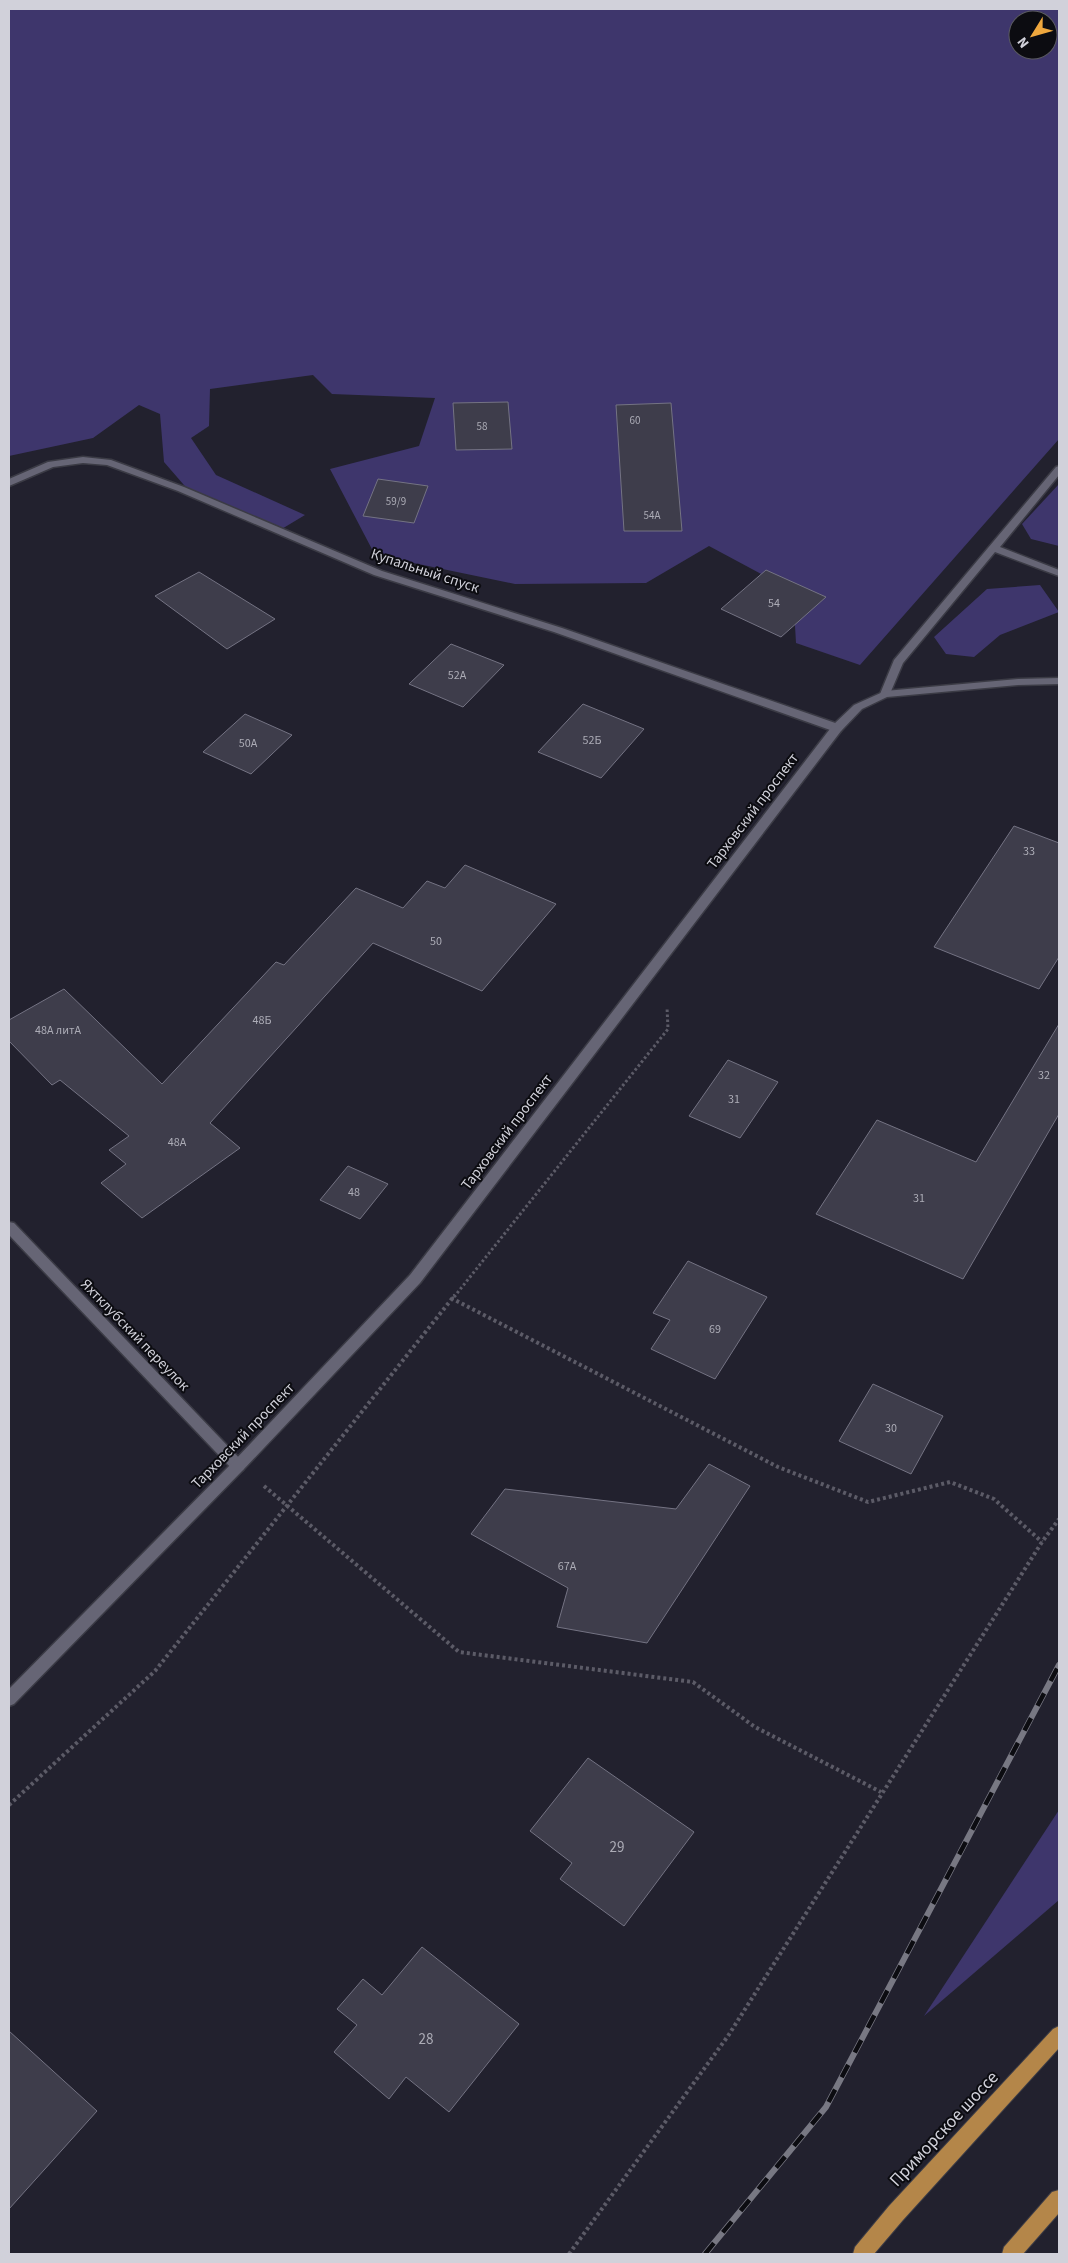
<svg xmlns="http://www.w3.org/2000/svg" width="1068" height="2263" font-family="'Source Sans 3',sans-serif">
<style>
.green{fill:#3e366c;fill-rule:evenodd}
.building{fill:#3e3d4b;stroke:#747383}
.lines{fill:none;stroke-linecap:round;stroke-linejoin:round}
.service-casing{stroke:#3b3b45;stroke-width:3}
.minor-casing{stroke:#3b3b45;stroke-width:3}
.tertiary-casing{stroke:#3b3b45;stroke-width:3}
.trunk-casing{stroke:#3b3b45;stroke-width:2}
.path-far1{stroke:#5c5b67;stroke-width:3;stroke-dasharray:2.5 2.5;stroke-linecap:butt}
.path{stroke:#5c5b67;stroke-width:4;stroke-dasharray:3 3;stroke-linecap:butt}
.service{fill:#666575;fill-rule:evenodd}
.minor{fill:#666575;fill-rule:evenodd}
.tertiary{fill:#666575;fill-rule:evenodd}
.trunk{fill:#b48649;fill-rule:evenodd}
.rail-casing{stroke:#787883;stroke-width:6}
.rail{stroke:#0c0c11;stroke-width:4.5;stroke-dasharray:14;stroke-linecap:butt}
.labels{text-anchor:middle;dominant-baseline:central;stroke-width:4;stroke-linejoin:round;paint-order:stroke}
.far-number-label{font-size:11px;fill:#acacb6}
.number-label{font-size:12px;fill:#acacb6}
.street-label{font-size:15px;fill:#d1d1da;stroke:#0c0c11}
.near-number-label{font-size:15px;fill:#acacb6}
.near-street-label{font-size:18px;fill:#d1d1da;stroke:#0c0c11}
</style>
<rect width="100%" height="100%" fill="#22212e"/>
<g class="green">
<path d="M9 9H1059V439L860 665 796 643 793 591 709 546 646 583 515 584 375 555 330 469 419 446 435 398 332 394 313 375 210 389 209 426 191 438 216 475 305 515 280 530 190 492 164 462 160 414 139 405 93 438 9 456ZM1018 20H1048V50H1018Z"/>
<path d="M1059 484V546L1031 539 1022 524Z"/>
<path d="M1040 585 1059 612 1000 635 974 657 946 654 934 637 987 589Z"/>
<path d="M1059 1810V1900L924 2016Z"/>
</g>
<g class="building">
<path d="M508 402 512 449 456 450 453 403Z"/>
<path d="M671 403 682 531H624L616 405Z"/>
<path d="M378 479 428 486 414 523 363 516Z"/>
<path d="M766 570 826 597 781 637 721 609Z"/>
<path d="M199 572 275 619 227 649 155 596Z"/>
<path d="M451 644 504 665 463 707 409 684Z"/>
<path d="M583 704 644 729 601 778 538 752Z"/>
<path d="M245 714 292 735 251 774 203 752Z"/>
<path d="M1014 826 1059 843V957L1039 989 934 947Z"/>
<path d="M465 865 556 904 482 991 373 943 210 1123 240 1148 142 1218 101 1183 126 1164 109 1150 129 1136 60 1080 52 1085 9 1041V1020L64 989 162 1084 276 962 284 965 356 888 403 908 427 881 445 888Z"/>
<path d="M1059 1024V1114L963 1279 816 1214 877 1120 976 1162Z"/>
<path d="M728 1060 778 1082 740 1138 689 1116Z"/>
<path d="M348 1166 388 1184 360 1219 320 1200Z"/>
<path d="M688 1261 767 1297 715 1379 651 1349 670 1320 653 1313Z"/>
<path d="M873 1384 943 1416 911 1474 839 1441Z"/>
<path d="M709 1464 750 1486 647 1643 557 1627 568 1588 471 1534 505 1489 676 1509Z"/>
<path d="M588 1758 694 1832 624 1926 560 1879 572 1863 530 1831Z"/>
<path d="M422 1947 519 2024 449 2112 406 2077 389 2099 334 2052 357 2025 337 2009 363 1979 382 1995Z"/>
<path d="M9 2031 97 2111 9 2209Z"/>
</g>
<g class="lines">
<defs>
<path id="service" d="M1059 466V475L1000 547 1059 570V576L995 552 903 663 889 696H881L880 694 894 660 1056 467Z"/>
<g id="minor">
<path d="M83 457 111 460 184 487 382 571 562 628 841 725 842 728 841 731H833L554 632 374 575 178 491 107 465 83 463 53 467 9 486V479L48 462Z"/>
<path d="M9 1222 14 1223 243 1462 245 1466 243 1470 238 1472 233 1470 9 1235Z"/>
</g>
<path id="tertiary" d="M1059 678V684L1018 685 887 697 862 709 841 731 420 1283 243 1470 14 1704 9 1706V1689L233 1462 410 1275 833 725 854 705 885 691 1018 679Z"/>
<g id="trunk">
<path d="M1059 2026V2048L903 2220 874 2254H853L855 2247 889 2206 1053 2029Z"/>
<path d="M1059 2190V2213L1023 2254H1002L1004 2247 1052 2192Z"/>
</g>
</defs>
<use href="#service" class="service-casing"/>
<use href="#minor" class="minor-casing"/>
<use href="#tertiary" class="tertiary-casing"/>
<use href="#trunk" class="trunk-casing"/>
<path class="path-far1" d="M454 1297 668 1029 667 1007"/>
<g class="path">
<path d="M451 1298 778 1467 868 1502 950 1482 994 1499 1042 1542"/>
<path d="M264 1486 459 1652 693 1682 755 1727 881 1792"/>
<path d="M9 1805 155 1671 455 1295"/>
<path d="M569 2254 728 2036 1042 1542 1059 1519"/>
</g>
<use href="#service" class="service"/>
<use href="#minor" class="minor"/>
<use href="#tertiary" class="tertiary"/>
<use href="#trunk" class="trunk"/>
<defs>
<path id="rail" d="M705 2254 826 2107 1059 1665"/>
</defs>
<use href="#rail" class="rail-casing"/>
<use href="#rail" class="rail"/>
</g>
<g class="labels">
<g class="far-number-label">
<text x="635" y="420">60</text>
<text x="482" y="426">58</text>
<text x="396" y="501">59/9</text>
<text x="652" y="515">54А</text>
</g>
<g class="number-label">
<text x="774" y="603">54</text>
<text x="457" y="675">52А</text>
<text x="592" y="740">52Б</text>
<text x="248" y="743">50А</text>
<text x="1029" y="851">33</text>
<text x="436" y="941">50</text>
<text x="262" y="1020">48Б</text>
<text x="58" y="1030">48А литА</text>
<text x="1044" y="1075">32</text>
<text x="734" y="1099">31</text>
<text x="177" y="1142">48А</text>
<text x="354" y="1192">48</text>
<text x="919" y="1198">31</text>
<text x="715" y="1329">69</text>
<text x="891" y="1428">30</text>
<text x="567" y="1566">67А</text>
</g>
<g class="street-label">
<text transform="translate(425 571) rotate(18)">Купальный спуск</text>
<text transform="translate(753 811) rotate(-53)">Тарховский проспект</text>
<text transform="translate(507 1132) rotate(-53)">Тарховский проспект</text>
<text transform="translate(135 1335) rotate(46)">Яхтклубский переулок</text>
<text transform="translate(243 1436) rotate(-46)">Тарховский проспект</text>
</g>
<g class="near-number-label">
<text x="617" y="1847">29</text>
<text x="426" y="2039">28</text>
</g>
<g class="near-street-label">
<text transform="translate(944 2129) rotate(-47)">Приморское шоссе</text>
</g>
</g>
<rect width="1068" height="2263" fill="none" stroke="#d1d1da" stroke-width="20"/>
<g transform="translate(1033 35) rotate(233)"><circle r="24" fill="#0c0c11" stroke="#5b5b61"/>
<path d="M0-4L9 19L0 12L-9 19Z" fill="#efa73e"/>
<text y="-8" font-size="14" font-weight="bold" text-anchor="middle" fill="#d1d1da">N</text>
</g>
</svg>
